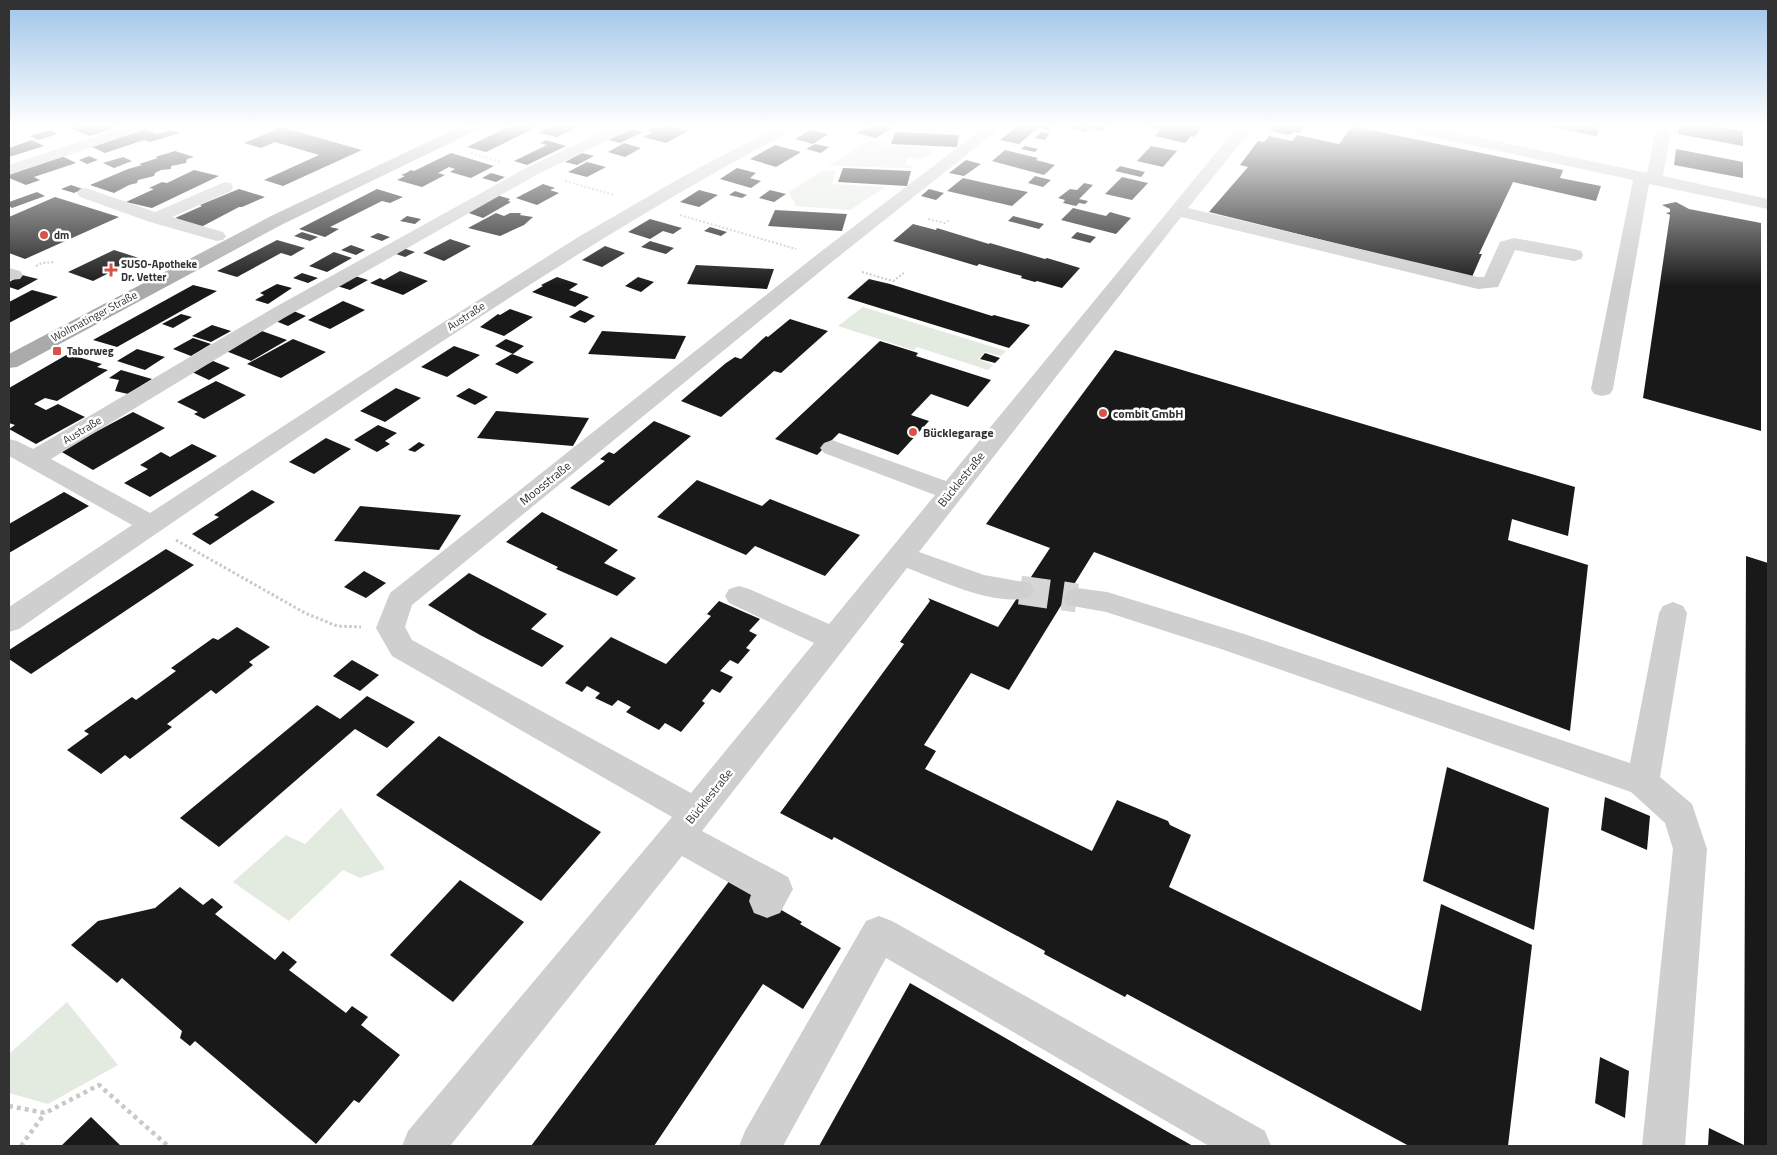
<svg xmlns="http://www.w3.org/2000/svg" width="1777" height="1155" font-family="'Titillium Web',sans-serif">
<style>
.green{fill:#e3eadf}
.building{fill:#191919}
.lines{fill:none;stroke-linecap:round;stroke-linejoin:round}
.minor-tunnel{stroke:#d6d6d6;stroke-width:29;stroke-dasharray:29 14;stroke-linecap:butt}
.path-far2{stroke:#c9c9c9;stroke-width:2;stroke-dasharray:2 2;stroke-linecap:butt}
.path-far1{stroke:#c9c9c9;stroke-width:3;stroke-dasharray:2.5 2.5;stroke-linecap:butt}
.path{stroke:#c9c9c9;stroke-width:4.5;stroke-dasharray:4 4;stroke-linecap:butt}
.minor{fill:#cfcfcf;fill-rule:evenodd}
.major{fill:#aaa;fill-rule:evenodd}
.poi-dot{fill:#d45449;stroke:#fff;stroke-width:2}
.labels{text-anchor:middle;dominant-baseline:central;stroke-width:5;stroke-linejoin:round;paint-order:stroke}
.far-poi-label{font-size:11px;font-weight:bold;fill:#323232;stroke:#fff;text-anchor:start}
.far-street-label{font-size:11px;fill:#323232;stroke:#fff}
.poi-label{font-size:12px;font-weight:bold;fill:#323232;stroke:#fff;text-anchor:start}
.street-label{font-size:12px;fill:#323232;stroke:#fff}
</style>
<rect width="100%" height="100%" fill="#fff"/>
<g class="green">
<path d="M918 125H937L959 129 957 133 917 130Z"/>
<path d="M869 141H888L886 145 919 147 934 151 922 159 907 158 906 165H913L910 168 828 166Z"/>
<path d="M824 170 836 171 832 184 885 187 850 210 796 206 789 192Z"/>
<path d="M863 307 1006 351 1001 356 985 352 978 359 993 365 988 370 917 347 913 350 838 326Z"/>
<path d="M341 808 385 869 360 878 343 870 289 921 233 882 286 835 305 844Z"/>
<path d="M67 1002 118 1065 48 1104 9 1093V1054Z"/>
</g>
<g class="building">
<path d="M78 125H112L118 127 90 136 69 128Z"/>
<path d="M512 125H541L486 152 467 147Z"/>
<path d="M554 125H582L557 137 539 133Z"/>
<path d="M666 125 688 131 666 143 643 137 653 132 648 131 654 127 659 129Z"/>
<path d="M870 125H884L893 127 876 138 856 133Z"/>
<path d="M1019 125H1056L1049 130 1038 128 1019 144 1000 140Z"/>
<path d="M1073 125 1083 127 1085 125H1110L1103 131 1089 128 1085 132 1069 128Z"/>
<path d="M1149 125H1201L1203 126 1194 137 1191 136 1185 143 1155 136 1160 130 1147 127Z"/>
<path d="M1274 125H1308L1300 133 1293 132 1290 135 1270 131Z"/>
<path d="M1550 125H1600L1597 136 1549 127Z"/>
<path d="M1679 125H1705L1743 131V146L1678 134Z"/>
<path d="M1352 126 1563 170 1560 178 1601 186 1596 201 1513 182 1479 254H1482L1472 277 1209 212 1248 167 1240 165 1258 141 1264 142 1269 136 1292 141 1297 135 1339 144Z"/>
<path d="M282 127 344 145 362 150 283 186 264 180 319 155 275 142 261 148 244 143Z"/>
<path d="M628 128 643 132 620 143 606 139Z"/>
<path d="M145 129 157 134 170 130 180 133 150 142 144 140 105 153 92 147Z"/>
<path d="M50 130 58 134 38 140 30 136Z"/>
<path d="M810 130 828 134 813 144 795 139Z"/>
<path d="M895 132 959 135 957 147 891 144Z"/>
<path d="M1042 132 1049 134 1045 140 1035 138Z"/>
<path d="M32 140 44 146 9 157V148Z"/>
<path d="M546 140 566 146 527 165 514 161 547 145 540 143Z"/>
<path d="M624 143 641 148 625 157 608 152Z"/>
<path d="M815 144 829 147 821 153 806 149Z"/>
<path d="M775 145 801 152 776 167 750 159Z"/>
<path d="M1025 146 1038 149 1035 152 1021 149Z"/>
<path d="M1151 146 1177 151 1163 167 1137 161Z"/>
<path d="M1676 149 1743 162V178L1674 165Z"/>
<path d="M1005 150 1038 158 1036 160 1055 165 1044 175 992 161Z"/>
<path d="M175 151 194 157 187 159 186 163 171 166V169L161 170 155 173 154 176 138 180 137 183 129 185 114 193 90 185 128 169 142 165 139 164 158 158 155 157Z"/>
<path d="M451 153 494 166 471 178 450 172 455 169 449 167 438 173 445 175 422 187 397 180 405 176 401 175 406 173 411 170 414 171Z"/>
<path d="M582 153 594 156 577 165 565 162Z"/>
<path d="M62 156 76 163 34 177 40 180 26 185 9 178V174Z"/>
<path d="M89 156 98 160 87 164 79 160Z"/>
<path d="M123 157 132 161 114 168 103 163Z"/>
<path d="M966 160 981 164 964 176 949 173Z"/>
<path d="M587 162 606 167 587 177 568 172Z"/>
<path d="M1120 166 1145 172 1141 177 1115 171Z"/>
<path d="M737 168 756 173 750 178 761 181 751 188 720 179Z"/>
<path d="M843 168 911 171 907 186 838 182Z"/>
<path d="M194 170 219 176 152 208 126 202 154 189 149 188 162 182 167 183Z"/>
<path d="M491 173 505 177 496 182 482 178Z"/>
<path d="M1035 176 1051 180 1043 187 1028 183Z"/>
<path d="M1122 177 1148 183 1132 200 1105 194Z"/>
<path d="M963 178 994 185 1028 192 1012 206 947 191Z"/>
<path d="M1084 183 1093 185 1079 199 1088 201 1085 204 1079 203 1076 206 1063 203 1065 200 1058 198 1070 189 1077 190Z"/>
<path d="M543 184 555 188 550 190 559 193 537 205 516 198Z"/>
<path d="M71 185 83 189 74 193 61 189Z"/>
<path d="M239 189 265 197 242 207H239L201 227 175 218 202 206 200 205Z"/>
<path d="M377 189 403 197 390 203 382 201 330 227 339 229 325 237 299 229Z"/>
<path d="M929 189 944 193 936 200 921 196Z"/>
<path d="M699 190 718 195 699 207 680 202Z"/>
<path d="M770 190 786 194 774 202 759 198Z"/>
<path d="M735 191 747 195 742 198 729 195Z"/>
<path d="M37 192 45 196 12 208 9 206V202Z"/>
<path d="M497 195 510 199 508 201 511 202 483 218 466 212Z"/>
<path d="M55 197 119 217 25 259 9 253V217Z"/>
<path d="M1676 202 1689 209 1761 223V431L1643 398 1670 215 1666 213 1670 212V209L1662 205Z"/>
<path d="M1073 208 1106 216 1110 212 1131 218 1116 234 1061 220Z"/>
<path d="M775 210 847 214 842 231 768 226Z"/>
<path d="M496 213 504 216 510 213H521L520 215 533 217 524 225 500 236 468 228Z"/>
<path d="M407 216 421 219 415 224 400 221Z"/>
<path d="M1013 216 1044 224 1039 229 1008 221Z"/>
<path d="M650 219 682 228 673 234 663 231 650 239 628 232Z"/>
<path d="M913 224 936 230 937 228 989 244 990 243 1045 259 1047 258 1080 268 1062 288 1037 281 1035 282 1021 278 1022 276 979 264 977 266 893 241Z"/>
<path d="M710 227 727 232 721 236 704 231Z"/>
<path d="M302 232 318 237 310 241 294 236Z"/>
<path d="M1077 232 1096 237 1090 243 1071 238Z"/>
<path d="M378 233 390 237 382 241 370 237Z"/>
<path d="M450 239 471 246 444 261 423 253Z"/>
<path d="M277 240 305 248 291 256 281 253 237 277 217 271Z"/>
<path d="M650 241 674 248 666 254 641 247Z"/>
<path d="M351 245 365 250 356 255 341 250Z"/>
<path d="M605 246 625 253 602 267 582 260Z"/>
<path d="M403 248 415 252 405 257 393 253Z"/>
<path d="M114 250 139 258 93 281 68 272Z"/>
<path d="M334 252 352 258 327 272 309 266Z"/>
<path d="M696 265 774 269 767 289 687 284Z"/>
<path d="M400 271 428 281 403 295 370 283 380 278 384 280Z"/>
<path d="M302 273 318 278 308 283 293 278Z"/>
<path d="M22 275 38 279 18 290 9 287V282Z"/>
<path d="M352 275 368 280 350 290 334 285Z"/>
<path d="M557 277 578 284 569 290 589 297 575 307 532 292 543 286 541 285Z"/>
<path d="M638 277 654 282 641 292 625 286Z"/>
<path d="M869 279 890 284 992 316 994 315 1030 325 1009 348 847 298Z"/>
<path d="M277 284 292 288 268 304 255 300 264 295 260 293Z"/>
<path d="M193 285 217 291 117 347 93 340Z"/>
<path d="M32 290 58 297 9 323V302Z"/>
<path d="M343 301 365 310 330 329 308 320Z"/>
<path d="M510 309 533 317 504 336 480 327 498 314 500 315Z"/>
<path d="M291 310 306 316 288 326 273 320Z"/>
<path d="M580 310 595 316 585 323 569 317Z"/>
<path d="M181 314 192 317 173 328 162 324Z"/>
<path d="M790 319 828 331 781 373 774 371 721 417 681 401 726 363 735 357 741 359 766 336 768 337Z"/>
<path d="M212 325 231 331 211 342 192 336Z"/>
<path d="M262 331 287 340 251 361 226 351Z"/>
<path d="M602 331 686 336 675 359 588 354Z"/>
<path d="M193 338 211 344 191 356 173 349Z"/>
<path d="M293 339 326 352 281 378 247 364Z"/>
<path d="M506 339 524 346 513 354 495 346Z"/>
<path d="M880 341 918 353 916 356 991 380 968 407 931 394 911 415 929 421 898 455 839 433 817 455 775 439Z"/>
<path d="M454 346 480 355 447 377 421 367Z"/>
<path d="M137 349 165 357 145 370 117 361Z"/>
<path d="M1115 350 1575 487 1568 536 1512 519 1508 540 1588 565 1570 731 1094 552 1009 690 971 673 924 745 936 751 925 769 1092 851 1117 800 1168 821 1170 825 1191 835 1169 887 1421 1011 1441 904 1532 945 1508 1146H1409L1127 994 1125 997 1044 954 1045 951 834 837 832 840 780 813 904 644 900 642 930 601 928 598 998 627 1050 548 986 524Z"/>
<path d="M985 353 1000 358 995 363 980 359Z"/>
<path d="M68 354 102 364 97 367 108 370 57 401 45 398 34 404 46 410 58 404 85 417 36 444 9 429 15 425 9 423V388Z"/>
<path d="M512 354 534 362 517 374 495 364Z"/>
<path d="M213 361 230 368 209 380 192 372Z"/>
<path d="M121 370 152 379 128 394 115 391 119 380 109 378Z"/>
<path d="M216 381 246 395 204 419 194 414 198 412 177 402Z"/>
<path d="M396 388 421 398 385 422 360 411Z"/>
<path d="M469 388 488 397 475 405 456 396Z"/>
<path d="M496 411 589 418 573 446 477 438Z"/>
<path d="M133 412 165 428 93 470 60 451Z"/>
<path d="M654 421 691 436 609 506 570 488 605 461 600 459 609 452 614 454Z"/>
<path d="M378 425 397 433 385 441 390 444 377 452 354 440Z"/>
<path d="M326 438 351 449 314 474 289 462Z"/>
<path d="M419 442 425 445 415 452 408 450Z"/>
<path d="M192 444 217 456 150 497 124 483 148 469 140 465 161 452 170 457Z"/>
<path d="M697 480 762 506 770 499 860 535 825 576 755 546 746 555 657 517Z"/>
<path d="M252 490 275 502 210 545 192 534 219 517 214 515Z"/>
<path d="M64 492 89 506 9 553V524Z"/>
<path d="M360 506 461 515 439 550 334 541Z"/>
<path d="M542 512 618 550 604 563 636 578 617 596 556 569 558 567 506 542Z"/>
<path d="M166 549 194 565 31 674 9 659V650Z"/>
<path d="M1746 556 1768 563V1146H1708L1709 1128 1744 1145Z"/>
<path d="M364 571 386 583 366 598 344 587Z"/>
<path d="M469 573 547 614 531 629 564 646 542 667 480 635 428 605Z"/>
<path d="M719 601 760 619 749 631 757 635 746 648 750 650 738 664 730 660 720 671 733 677 720 693 712 689 702 701 705 703 681 732 665 723 659 730 626 712 631 707 618 700 612 706 595 698 600 693 587 686 582 692 565 683 611 637 666 664 711 616 707 614Z"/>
<path d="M237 627 270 647 249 662 253 665 216 694 211 690 167 724 172 727 130 759 125 755 101 774 67 750 89 734 84 731 132 697 136 700 176 671 171 668 213 638 218 640Z"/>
<path d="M352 660 379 675 360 691 333 676Z"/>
<path d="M367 696 415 722 387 748 355 729 219 847 180 818 317 705 340 719Z"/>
<path d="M439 736 601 832 541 901 376 795Z"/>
<path d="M1447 767 1549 808 1534 930 1423 881Z"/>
<path d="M1605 797 1650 816 1647 850 1601 830Z"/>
<path d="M460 880 524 922 453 1002 390 955Z"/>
<path d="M730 880 802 922 800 924 841 948 803 1009 763 984 654 1146H531Z"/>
<path d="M180 887 203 905 212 898 223 907 215 914 275 960 283 951 297 962 289 970 346 1013 352 1006 368 1017 361 1025 400 1055 359 1103 354 1100 316 1144 195 1041 190 1046 180 1038 182 1031 122 978 117 983 71 945 98 921 155 908Z"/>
<path d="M910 983 1168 1132 1193 1146H819Z"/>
<path d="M1600 1057 1629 1071 1625 1118 1595 1103Z"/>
<path d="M91 1117 121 1146H61Z"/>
</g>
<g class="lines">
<path class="minor-tunnel" d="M1020 590 1077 598"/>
<g class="path-far2">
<path d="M946 125 956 127"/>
<path d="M471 153 501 162"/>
<path d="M565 181 614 195"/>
<path d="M680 215 796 249"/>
<path d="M928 219 945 223 949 220"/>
<path d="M36 266 42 263 55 262"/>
<path d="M862 272 893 281 904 273"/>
</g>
<path class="path-far1" d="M176 540 305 613 337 626 361 627"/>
<g class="path">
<path d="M9 1106 45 1113 99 1085 168 1146"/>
<path d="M21 1146 45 1113"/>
</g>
<g class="minor">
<path d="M130 125H152L149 128 9 175V165Z"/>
<path d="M617 125H637L634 128 538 174 284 318 51 459 150 513 431 330 580 236 682 177 781 125H800L797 128C655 202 522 289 388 377 264 460 141 543 19 629L9 632V607L132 525 9 456V439L17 441 33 449 270 310 526 168Z"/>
<path d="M987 125H1004L833 261 412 605 405 627 412 640 691 793 814 643 729 603 725 596 729 589 739 586 749 589 829 624 935 495 824 453 820 448 824 443 832 440 840 443 946 481 1239 125H1255L1188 208 1478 277H1484L1500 242 1514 238 1574 249 1581 251 1583 255 1581 259 1574 261 1515 250 1498 287 1478 289 1181 217 919 552 984 575 1030 583 1034 590 1030 597C996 608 940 580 907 568L702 831 788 877 793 889 780 913 767 918 754 913 749 901 751 895 682 856 450 1146H402L408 1131 672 817 392 656 376 628 390 593 819 253Z"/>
<path d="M1392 125H1420L1647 173 1657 125H1672L1663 176 1768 199V209L1649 184 1613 389 1610 394 1602 396 1594 394 1591 389 1633 180 1400 130 1395 128Z"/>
<path d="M225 182 231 183 233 187 231 191 172 217 223 232 226 236 223 240 217 241 150 222 80 197 77 193 80 189 86 188 155 212Z"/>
<path d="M9 268 20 271 23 275 20 279 9 280Z"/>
<path d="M1077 588 1107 592 1241 633 1630 763 1659 613 1663 606 1673 602 1683 606 1687 613 1660 777 1692 804 1707 849 1685 1146H1642L1673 849 1665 823 1631 792 1221 649 1106 612 1067 605 1063 598 1067 591Z"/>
<path d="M879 916 892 921 1265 1131 1271 1146H1209L886 958 783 1146H739L745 1131 866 921Z"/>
</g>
<path class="major" d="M464 125H484L481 128 283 224 17 367 9 368V354L271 216Z"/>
</g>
<linearGradient id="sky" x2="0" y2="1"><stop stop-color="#9fc4e9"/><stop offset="0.44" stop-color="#fff"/><stop offset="1" stop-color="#fff" stop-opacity="0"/></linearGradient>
<rect width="1777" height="286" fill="url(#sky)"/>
<g class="poi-dot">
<circle cx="44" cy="235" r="5"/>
<path d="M108.5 262.5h5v5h5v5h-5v5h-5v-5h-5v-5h5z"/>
<rect x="52" y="346" width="10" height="10" rx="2.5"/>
<circle cx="1103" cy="413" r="5"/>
<circle cx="913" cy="432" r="5"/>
</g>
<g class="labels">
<g class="far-poi-label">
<text x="54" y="235">dm</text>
<text x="121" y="264">SUSO-Apotheke<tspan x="121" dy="13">Dr. Vetter</tspan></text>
<text x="67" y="351">Taborweg</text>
</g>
<g class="far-street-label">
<text transform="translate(94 316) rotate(-28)">Wollmatinger Straße</text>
<text transform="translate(466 316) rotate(-33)">Austraße</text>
<text transform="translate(82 430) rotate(-31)">Austraße</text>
</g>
<g class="poi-label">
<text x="1113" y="413">combit GmbH</text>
<text x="923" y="432">Bücklegarage</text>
</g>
<g class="street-label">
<text transform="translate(961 479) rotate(-51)">Bücklestraße</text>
<text transform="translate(545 483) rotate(-39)">Moosstraße</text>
<text transform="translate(709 796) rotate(-51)">Bücklestraße</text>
</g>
</g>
<rect width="1777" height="1155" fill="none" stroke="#323232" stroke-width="20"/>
</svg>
